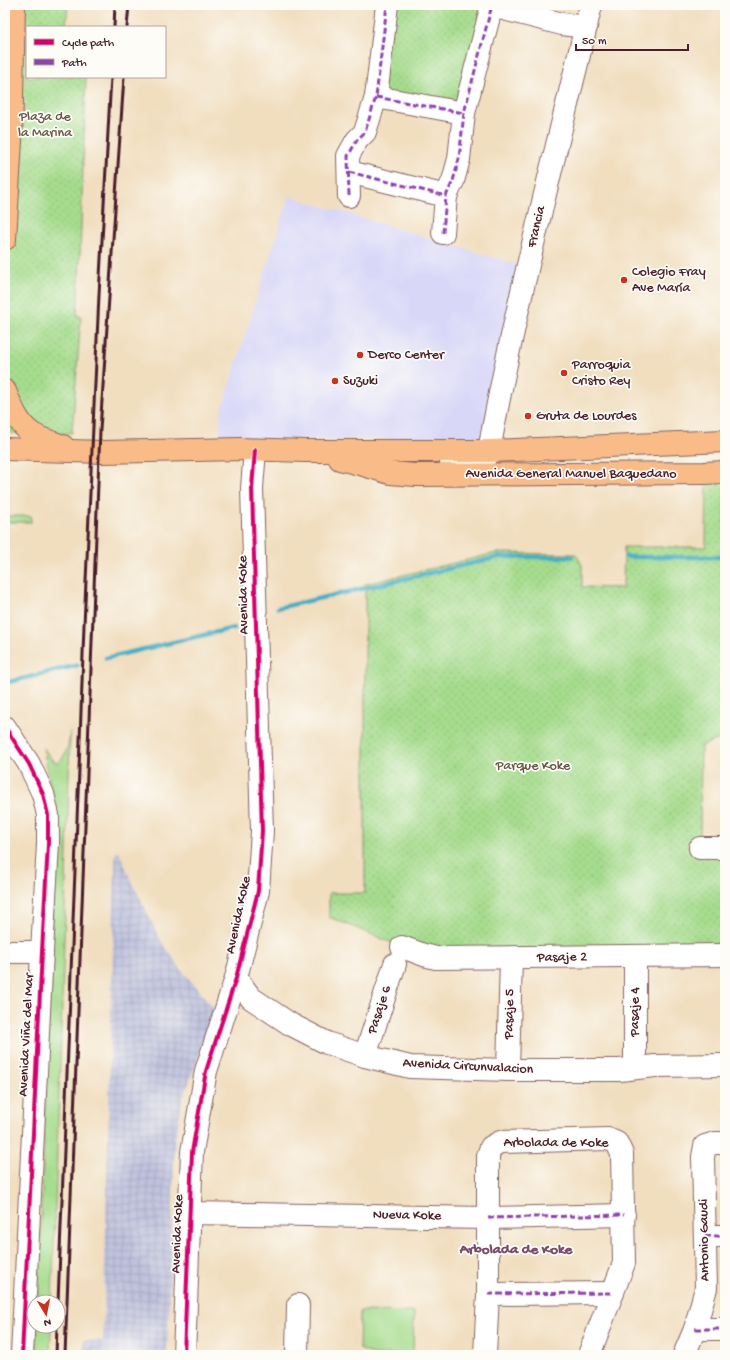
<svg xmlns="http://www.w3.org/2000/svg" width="730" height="1360" font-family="'Gochi Hand',sans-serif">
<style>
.built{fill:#d8d7f8}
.industrial{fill:url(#industrial-grid)}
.green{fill:#a6dc8d;stroke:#787e5c}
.park{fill:url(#park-dots);stroke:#787e5c}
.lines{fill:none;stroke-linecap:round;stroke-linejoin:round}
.stream{stroke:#44adc3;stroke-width:4.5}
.minor-casing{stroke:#84625f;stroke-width:24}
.major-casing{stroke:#84625f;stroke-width:24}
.minor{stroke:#fff;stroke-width:22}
.major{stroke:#f9bc89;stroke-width:22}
.rail{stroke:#4a1f2b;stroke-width:3}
.quiet{stroke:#8e44ad;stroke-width:3;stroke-dasharray:6 3;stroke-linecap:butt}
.cycleway-casing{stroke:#fdfcf7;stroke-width:6}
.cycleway{stroke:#d6006c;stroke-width:4}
.poi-dot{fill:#c8321e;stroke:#fdfcf7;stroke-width:1.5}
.labels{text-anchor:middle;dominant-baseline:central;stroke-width:3.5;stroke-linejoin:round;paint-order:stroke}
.park-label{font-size:14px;fill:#665848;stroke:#fdfcf7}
.street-label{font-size:14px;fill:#4a1f2b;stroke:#fdfcf7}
.poi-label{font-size:14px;fill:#4a1f2b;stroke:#fdfcf7;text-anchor:start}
.neighbourhood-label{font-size:15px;font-weight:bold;fill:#7a4e6a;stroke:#fdfcf7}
</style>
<defs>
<pattern id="industrial-grid" width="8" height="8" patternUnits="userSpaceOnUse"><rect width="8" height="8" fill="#bfc2dd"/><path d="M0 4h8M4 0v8" fill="none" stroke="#a6a6be"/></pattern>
<pattern id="park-dots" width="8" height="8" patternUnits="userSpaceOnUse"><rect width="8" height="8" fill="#a6dc8d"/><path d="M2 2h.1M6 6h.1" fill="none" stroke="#90bc7a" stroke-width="1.8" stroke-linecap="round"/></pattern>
</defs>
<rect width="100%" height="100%" fill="#fdfcf7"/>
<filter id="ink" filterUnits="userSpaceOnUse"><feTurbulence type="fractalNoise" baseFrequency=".025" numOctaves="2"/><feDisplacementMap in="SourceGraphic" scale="8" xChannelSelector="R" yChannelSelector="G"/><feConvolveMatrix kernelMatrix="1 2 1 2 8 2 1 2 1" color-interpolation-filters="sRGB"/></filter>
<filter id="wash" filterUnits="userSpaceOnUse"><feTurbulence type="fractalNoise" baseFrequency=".012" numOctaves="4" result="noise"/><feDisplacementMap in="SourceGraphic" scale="16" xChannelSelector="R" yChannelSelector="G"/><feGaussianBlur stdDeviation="0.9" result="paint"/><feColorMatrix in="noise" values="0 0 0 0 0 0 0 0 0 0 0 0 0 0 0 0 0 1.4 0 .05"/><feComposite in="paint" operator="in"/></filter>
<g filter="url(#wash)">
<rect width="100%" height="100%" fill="#f1debf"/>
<path class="built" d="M289 196 525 267 485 438 219 440 221 412Z"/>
<path class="industrial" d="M119 851 127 871 160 939 181 969 216 1011 182 1101 178 1124 175 1140 167 1355H84V1340L103 1341 115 860 116 853Z"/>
<g class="green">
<rect x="5" y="516" width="26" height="6"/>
<path d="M70 732 67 851 52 1302H38L54 857 52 794 43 747 52 760 58 763C67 755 69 744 70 732Z"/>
<path d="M360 1311 414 1312 413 1355H376L359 1349Z"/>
<path d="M37 1326H51L50 1355H36Z"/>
</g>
<g class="park">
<path d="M5 5H68L66 27H27V77H86L80 256 77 316H81L72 433H5Z"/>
<path d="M390 5H485L463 109 380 95Z"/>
<path d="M707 481H725V737L701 746 700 848H725V937L723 936 705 956 402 947 329 917V893H365V584L496 553 576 554 582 565V587L623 588 624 547H706Z"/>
</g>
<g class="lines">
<g class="stream">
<path d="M626 557H725"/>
<path d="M278 608 499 557H572"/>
<path d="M106 658 234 628"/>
<path d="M5 683 78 665"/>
</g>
</g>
</g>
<g filter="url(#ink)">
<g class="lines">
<defs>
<g id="minor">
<path d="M492 6 562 24 586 27"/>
<path d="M376 97 464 113"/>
<path d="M349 172 446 196"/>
<path d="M349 196 348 156 357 140 365 132 376 97 387 5"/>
<path d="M443 233 446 196 453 181 459 159 464 113 492 5"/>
<path d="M451 465C469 465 480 470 489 451 516 301 556 153 591 5"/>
<path d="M5 727 29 764 43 794 48 815V844L42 952 22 1355"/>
<path d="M700 848H725"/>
<path d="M402 947 424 955 436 958 725 955"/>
<path d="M5 952H42"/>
<path d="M236 978 251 998 290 1024 327 1043 365 1056 410 1067 508 1070H620L655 1066 725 1065"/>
<path d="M365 1056 395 964"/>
<path d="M635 1068V957"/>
<path d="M508 1070 511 958"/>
<path d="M190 1213 488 1218 624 1215"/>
<path d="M705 1236H725"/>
<path d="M488 1294 613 1293"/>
<path d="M695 1329H725"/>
<path d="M184 1355 192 1152 206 1071 236 978 258 891 262 831 252 488 255 450"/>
<path d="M297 1355 298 1305"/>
<path d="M485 1355 488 1294V1156L491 1147 500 1142 608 1139 617 1143 622 1154 624 1263 589 1355"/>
<path d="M684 1355 695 1329 706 1288 703 1157 705 1146 715 1143H725"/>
</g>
<g id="major">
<path d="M5 239 11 141 14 5"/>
<path d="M5 391C11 405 17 422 30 432 39 439 52 442 63 446"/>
<path d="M5 449 103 452 240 449 305 451H489L725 441"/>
<path d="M340 459 360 464 390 473 416 475 704 473 725 472"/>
</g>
</defs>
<use href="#minor" class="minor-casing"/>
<use href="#major" class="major-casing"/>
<use href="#minor" class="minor"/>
<use href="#major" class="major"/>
<g class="rail">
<path d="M114 27 115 5"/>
<path d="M127 27 129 5"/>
<path d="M58 1302 79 769 84 625 99 295 111 77"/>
<path d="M56 1355 57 1326"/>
<path d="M65 1355 100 430 124 77"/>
</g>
<g class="quiet">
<path d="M376 97 464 113"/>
<path d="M349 172 446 196"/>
<path d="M349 196 348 156 357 140 365 132 376 97 387 5"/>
<path d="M443 233 446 196 453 181 459 159 464 113 492 5"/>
<path d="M488 1218 624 1215"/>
<path d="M705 1236H725"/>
<path d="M488 1294 613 1293"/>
<path d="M695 1329H725"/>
</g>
<defs>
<g id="cycleway">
<path d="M5 727 29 764 43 794 48 815V844L42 952 22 1355"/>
<path d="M184 1355 192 1152 206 1071 236 978 258 891 262 831 252 488 255 450"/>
</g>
</defs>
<use href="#cycleway" class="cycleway-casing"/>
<use href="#cycleway" class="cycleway"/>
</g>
</g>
<g class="poi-dot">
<circle cx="624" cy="280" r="4"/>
<circle cx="360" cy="355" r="4"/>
<circle cx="564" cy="373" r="4"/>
<circle cx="335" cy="381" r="4"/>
<circle cx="528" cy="416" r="4"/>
</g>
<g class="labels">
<g class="park-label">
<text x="45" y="117">Plaza de<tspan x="45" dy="16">la Marina</tspan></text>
<text x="533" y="766">Parque Koke</text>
</g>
<g class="street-label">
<text transform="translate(537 227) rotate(-77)">Francia</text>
<text x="571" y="474">Avenida General Manuel Baquedano</text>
<text transform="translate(244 595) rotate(-91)">Avenida Koke</text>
<text transform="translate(239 915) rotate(-78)">Avenida Koke</text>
<text transform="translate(562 958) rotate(-1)">Pasaje 2</text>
<text transform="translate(380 1010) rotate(-72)">Pasaje 6</text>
<text transform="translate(635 1012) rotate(-90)">Pasaje 4</text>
<text transform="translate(510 1014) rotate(-89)">Pasaje 5</text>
<text transform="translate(27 1035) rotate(-87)">Avenida Viña del Mar</text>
<text transform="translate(468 1067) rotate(3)">Avenida Circunvalacion</text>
<text x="556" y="1143">Arbolada de Koke</text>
<text transform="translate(407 1216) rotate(1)">Nueva Koke</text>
<text transform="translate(178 1234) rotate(-88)">Avenida Koke</text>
<text transform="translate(705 1240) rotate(-91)">Antonio Gaudi</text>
</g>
<g class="poi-label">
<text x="632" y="272">Colegio Fray<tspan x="632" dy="16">Ave María</tspan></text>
<text x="368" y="355">Derco Center</text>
<text x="572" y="365">Parroquia<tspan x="572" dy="16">Cristo Rey</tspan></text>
<text x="343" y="381">Suzuki</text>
<text x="536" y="416">Gruta de Lourdes</text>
</g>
<g class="neighbourhood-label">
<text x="516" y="1250">Arbolada de Koke</text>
</g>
</g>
<rect width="730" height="1360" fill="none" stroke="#fdfcf7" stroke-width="20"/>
<rect x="26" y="26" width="140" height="52" fill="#fdfcf7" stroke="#b5a4a5"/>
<rect x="34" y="39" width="20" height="6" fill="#d6006c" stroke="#b5a4a5"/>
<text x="62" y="46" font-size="12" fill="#4a1f2b">Cycle path</text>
<rect x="34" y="59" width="20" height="6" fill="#8e44ad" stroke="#b5a4a5"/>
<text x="62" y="66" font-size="12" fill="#4a1f2b">Path</text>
<g transform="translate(46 1314) rotate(170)"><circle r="19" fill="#fdfcf7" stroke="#b5a4a5"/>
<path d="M0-3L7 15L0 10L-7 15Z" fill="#c8321e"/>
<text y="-6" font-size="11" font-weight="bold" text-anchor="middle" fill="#4a1f2b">N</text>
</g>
<path d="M576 44v6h112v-6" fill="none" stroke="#4a1f2b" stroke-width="2"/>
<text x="582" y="44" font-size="12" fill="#4a1f2b" stroke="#fdfcf7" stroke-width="3" paint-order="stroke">50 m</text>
</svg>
